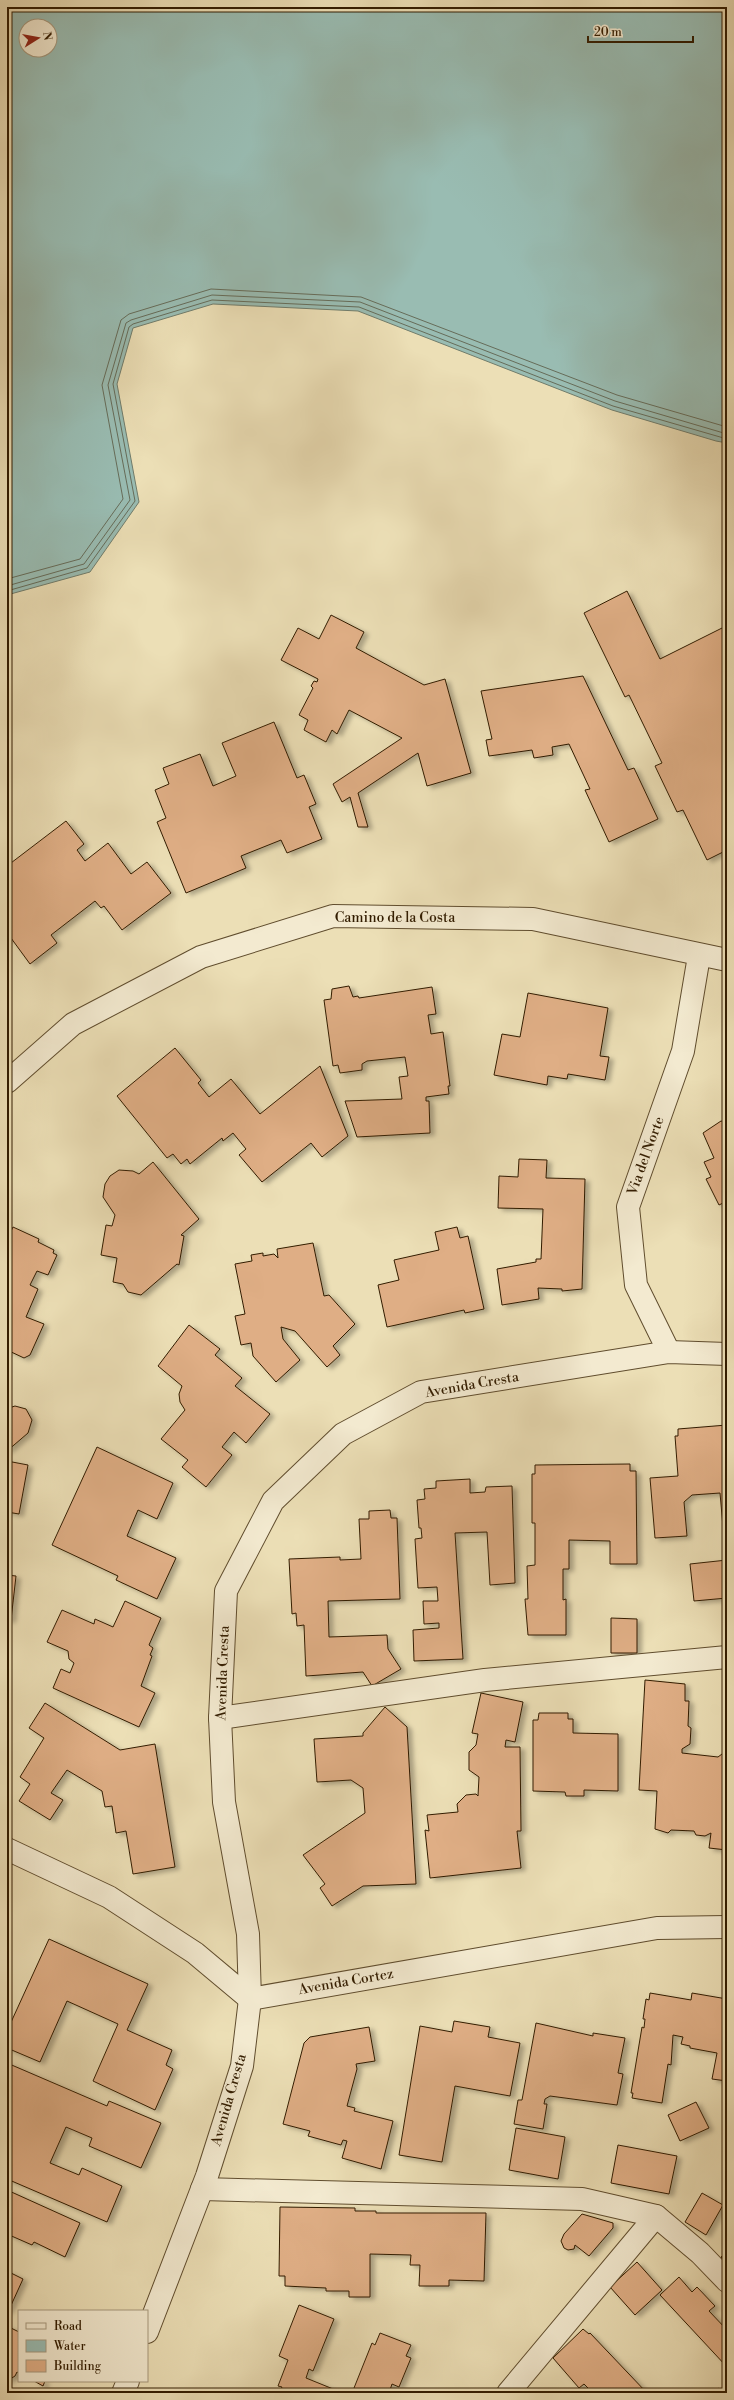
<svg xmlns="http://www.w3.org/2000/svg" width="734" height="2400" font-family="'Libre Bodoni',serif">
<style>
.water{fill:#99bcb2;stroke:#707c6b;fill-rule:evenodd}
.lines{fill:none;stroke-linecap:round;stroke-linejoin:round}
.shore{stroke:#666c59;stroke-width:1}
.building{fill:#dfae85;stroke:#321c00;filter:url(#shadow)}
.minor-casing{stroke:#604d2e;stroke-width:24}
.minor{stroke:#f3ead0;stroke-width:22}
.labels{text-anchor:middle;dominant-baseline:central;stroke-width:3.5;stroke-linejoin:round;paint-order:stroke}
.street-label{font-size:14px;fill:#321c00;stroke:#f3ead0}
</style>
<defs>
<filter id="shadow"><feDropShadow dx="4.5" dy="2.5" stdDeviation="2" flood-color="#0004"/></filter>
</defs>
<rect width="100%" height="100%" fill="#ecdfb6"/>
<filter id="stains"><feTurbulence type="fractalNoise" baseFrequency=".005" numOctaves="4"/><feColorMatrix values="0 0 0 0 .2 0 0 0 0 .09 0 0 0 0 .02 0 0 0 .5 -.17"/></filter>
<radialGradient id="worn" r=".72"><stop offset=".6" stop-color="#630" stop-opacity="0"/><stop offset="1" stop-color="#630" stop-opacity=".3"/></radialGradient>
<path class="water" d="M7 7H727V443L716 441 612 410 358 311 213 304 133 328 117 384 139 502 90 572 7 595ZM26 26H50V50H26Z"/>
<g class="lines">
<g class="shore">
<path d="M7 579 80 559 123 499 102 385 121 320 129 314 211 289 361 297 617 395 727 427"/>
<path d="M7 586 84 564 130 500 108 385 126 323 131 320 212 295 360 302 615 401 727 434"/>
<path d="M7 591 87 568 135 501 113 384 129 327 133 324 212 300 359 307 613 406 727 439"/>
</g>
</g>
<g class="building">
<path d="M627 591 660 659 722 628 727 639V782L724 783 727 789V850L707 860 683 810 677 812 655 766 662 763 629 695 625 697 584 613Z"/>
<path d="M331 615 364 632 356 648 424 685 445 679 471 773 427 786 418 753 358 793 368 827H358L350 797 342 802 333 784 402 738 349 710 337 734 332 730 326 742 304 730 308 720 299 715 313 688 311 686 314 681 317 682 318 679 281 660 298 628 319 639Z"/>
<path d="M583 676 628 770 634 768 658 819 609 842 585 790 590 789 569 744 552 747 553 755 534 758 532 750 489 756 486 740 492 739 481 691Z"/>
<path d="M274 722 297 778 304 775 316 804 309 807 322 839 287 853 281 840 241 856 246 868 186 893 157 822 166 818 155 790 169 784 163 768 200 754 213 786 236 776 222 743Z"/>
<path d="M66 821 84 844 77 850 85 861 108 843 131 874 147 862 171 893 122 930 104 906 101 908 95 901 51 935 57 943 30 964 11 938 7 940V866Z"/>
<path d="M349 986 353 997 358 996 359 998 432 987 436 1014 428 1015 431 1034 443 1032 450 1086H448L449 1094 426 1097V1101H429L430 1133 357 1137 345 1101 402 1099 399 1077 408 1076 405 1057 367 1061 362 1064V1070L340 1073 338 1065 333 1066 324 1000 331 999 332 989Z"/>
<path d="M528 993 608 1008 600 1056 609 1057 605 1080 568 1074 567 1079 548 1076 547 1085 494 1075 502 1034 520 1037Z"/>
<path d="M175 1048 201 1080 198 1083 209 1097 231 1079 260 1114 320 1066 348 1136 322 1157 311 1143 262 1182 239 1155 246 1149 233 1133 223 1141 222 1138 190 1164 187 1159 181 1164 173 1154 167 1158 117 1096Z"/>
<path d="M721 1121 727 1122V1201L719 1205 706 1179 711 1177 704 1162 714 1158 703 1133Z"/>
<path d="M519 1159 547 1160 546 1178 585 1179 582 1289 562 1291V1289L538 1288 539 1299 502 1305 497 1269 536 1262V1259H541L543 1209 498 1208 499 1176 518 1177Z"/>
<path d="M153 1162 199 1219 181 1235 184 1236 179 1265 177 1264 141 1295 128 1292 123 1284 113 1282 117 1258 101 1255 106 1225 112 1226 115 1215 103 1197 105 1184 110 1176 119 1170 133 1171 139 1174Z"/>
<path d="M13 1227 39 1239 38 1242 54 1250 53 1253 57 1255 48 1275 37 1271 30 1285 38 1289 26 1317 44 1324 30 1355 24 1358 7 1350V1229L11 1231Z"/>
<path d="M457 1227 460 1238 468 1236 484 1309 465 1313 464 1310 387 1327 378 1285 399 1280 394 1260 439 1250 435 1232Z"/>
<path d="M313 1243 324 1296 329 1295 355 1324 333 1346 340 1355 327 1367 295 1331 281 1327 283 1339 300 1360 276 1382 253 1356 251 1343 241 1345 235 1316 245 1314 235 1264 252 1261 251 1255 263 1253V1256L274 1254 278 1258 277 1249Z"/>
<path d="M189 1325 220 1349 215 1355 242 1378 235 1386 270 1414 246 1443 234 1432 222 1447 232 1455 206 1487 182 1467 188 1460 161 1439 185 1410 180 1402 179 1394 182 1386 158 1366Z"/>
<path d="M7 1405 9 1408 15 1406 26 1409 32 1420 28 1433 7 1451Z"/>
<path d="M727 1425V1537L724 1538 720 1493 692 1495 684 1502 687 1536 655 1538 650 1478 678 1476 675 1436H678V1429Z"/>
<path d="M97 1447 173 1483 157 1519 138 1510 127 1536 176 1558 157 1599 116 1580 118 1576 52 1545Z"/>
<path d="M7 1461 28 1465 19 1514 7 1512Z"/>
<path d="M630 1464V1471H636L637 1564H610V1541L569 1540V1569H563V1600L566 1599V1635H528L525 1599H528L527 1566 535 1565V1523H532V1474H535V1465Z"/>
<path d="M470 1479V1493L485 1492 486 1487 512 1486 515 1583 490 1585 487 1532 455 1533 463 1659 414 1661 413 1630 439 1628V1623L424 1624 423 1601H438L437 1587 418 1588 415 1539 422 1538 421 1528H419L417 1500 425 1499 424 1489 436 1488V1481Z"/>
<path d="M390 1510 391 1518H397L400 1599 328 1601 329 1637 387 1635 388 1649 401 1669 372 1686 363 1672 306 1676 304 1625 297 1626 296 1613 292 1614 289 1559 340 1557V1560L361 1559 359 1519H369V1511Z"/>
<path d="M727 1560V1598L694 1601 690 1564Z"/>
<path d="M7 1575 16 1576 11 1620H7Z"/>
<path d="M125 1601 161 1618 149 1645 153 1648 150 1655 152 1656 141 1686 155 1693 139 1727 53 1688 61 1669 70 1673 74 1663 69 1659 68 1651 47 1642 62 1610 94 1624 95 1619 113 1627Z"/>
<path d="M611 1618 637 1619V1653H611Z"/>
<path d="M645 1680 685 1684V1701H689L688 1726 691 1728 690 1744 682 1749V1753L718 1757 722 1754H727V1850L709 1848 711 1833 705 1836 696 1835 694 1831 671 1830 668 1833 655 1829 657 1791 639 1790Z"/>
<path d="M481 1693 523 1702 515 1742 506 1740 505 1747H520L521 1831H517L521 1868 430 1878 425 1830 429 1831 427 1815 458 1812 457 1804 466 1795 476 1794 478 1796 479 1777 469 1770V1752L476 1745 478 1734 472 1733Z"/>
<path d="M45 1703 120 1750 155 1744 175 1867 133 1874 126 1831 116 1833 112 1806 105 1807 102 1791 67 1770 51 1793 63 1800 50 1820 19 1801 30 1784 20 1777 44 1738 29 1728Z"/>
<path d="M385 1707 407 1727 416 1884 363 1886 332 1906 320 1888 325 1884 303 1855 365 1813 363 1788 351 1780 317 1782 314 1739 363 1736V1733Z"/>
<path d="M539 1713H568V1719H573V1733L618 1734V1791L584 1790V1796H566L565 1792 533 1791V1720H538Z"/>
<path d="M49 1939 148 1984 127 2030 172 2050 166 2065 173 2069 155 2110 93 2081 118 2024 67 2001 40 2062 7 2048V2031Z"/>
<path d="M650 1993 691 2000 692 1993 727 1999V2081L712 2079 717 2053 690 2048V2046L681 2044 683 2037 673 2035 671 2065 668 2064 662 2103 632 2098 633 2093H631L642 2027 644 2028 645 2019H643L646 1999 649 2000Z"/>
<path d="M454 2021 490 2027 488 2037 520 2043 510 2096 455 2086 442 2162 399 2155 420 2026 452 2032Z"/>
<path d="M536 2023 593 2036V2033L625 2038 618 2073 623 2074 617 2105 550 2096 545 2099 544 2104H547L543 2129 514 2124 518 2100H522Z"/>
<path d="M369 2027 375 2061 356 2064 357 2069 347 2106 355 2108 354 2111 393 2121 381 2169 342 2158 347 2141 343 2140 341 2145 308 2136 310 2131 283 2124 304 2043 310 2037Z"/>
<path d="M7 2063 107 2106 109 2101 161 2123 141 2168 89 2146 92 2138 66 2127 50 2163 79 2175 82 2168 122 2186 107 2222 7 2179Z"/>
<path d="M696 2102 709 2128 680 2141 668 2115Z"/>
<path d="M516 2128 565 2137 558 2179 509 2170Z"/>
<path d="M618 2145 677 2156 669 2194 611 2183Z"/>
<path d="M7 2190 80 2223 65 2257 34 2242 32 2245 7 2234 9 2229 7 2228Z"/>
<path d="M702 2193 723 2205 706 2235 685 2222Z"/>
<path d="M280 2207 355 2208V2211H376V2213H486L484 2281 449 2280V2286H419L420 2265H410L411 2255 370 2254V2297H349V2291H326V2288L285 2286V2276H279Z"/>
<path d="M582 2214 613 2223V2228L589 2256 575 2245 574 2249 568 2250 564 2248 561 2241 564 2234Z"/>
<path d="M727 2251V2263L721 2257Z"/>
<path d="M637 2262 662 2290 635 2315 610 2287Z"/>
<path d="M7 2271 23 2279 8 2312 7 2311Z"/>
<path d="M679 2277 692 2292 697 2287 715 2306 709 2311 727 2330V2367L660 2295Z"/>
<path d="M299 2305 334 2319 313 2371 309 2369 306 2378 343 2393H279L282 2387 278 2386 288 2360 279 2356Z"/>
<path d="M7 2326 19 2332V2373L17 2372 15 2376 7 2381Z"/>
<path d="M583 2329 589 2334 590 2333 647 2393H593L584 2384 579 2388 553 2358Z"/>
<path d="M380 2333 411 2345 406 2356 411 2358 399 2387 392 2384 389 2393H352L372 2343 375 2345Z"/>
<path d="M34 2381H45L43 2386Z"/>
<path d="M727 2385V2393L714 2392 719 2388 721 2391Z"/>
</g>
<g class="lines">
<defs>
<g id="minor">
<path d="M7 1082 73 1024 201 957 333 916 533 919 727 960"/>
<path d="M669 1352 636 1285 628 1207 683 1051 699 956"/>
<path d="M220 1718 485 1680 727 1657"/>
<path d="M7 1849 109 1897 195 1953 250 1999 657 1928 727 1927"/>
<path d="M202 2189 582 2199 656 2216 700 2253 727 2281"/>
<path d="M147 2332 207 2176 242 2066 250 1999 248 1934 224 1802 220 1718 226 1591 273 1501 343 1434 421 1392 669 1352 727 1354"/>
<path d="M123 2393 128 2381"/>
<path d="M508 2393 656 2216"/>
</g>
</defs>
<use href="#minor" class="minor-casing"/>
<use href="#minor" class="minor"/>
</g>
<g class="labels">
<g class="street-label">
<text x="395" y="918">Camino de la Costa</text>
<text transform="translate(646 1156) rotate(-70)">Via del Norte</text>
<text transform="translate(472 1385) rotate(-10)">Avenida Cresta</text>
<text transform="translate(223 1673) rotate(-88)">Avenida Cresta</text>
<text transform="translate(346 1982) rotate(-10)">Avenida Cortez</text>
<text transform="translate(229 2100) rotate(-74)">Avenida Cresta</text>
</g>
</g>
<rect width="734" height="2400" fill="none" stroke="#ecdfb6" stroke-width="24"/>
<rect x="8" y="8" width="718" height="2384" fill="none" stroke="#321c00" stroke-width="2"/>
<rect x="12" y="12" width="710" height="2376" fill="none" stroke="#321c00"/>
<rect x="18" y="2310" width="130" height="72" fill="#f3ead0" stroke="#a6987d"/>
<rect x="26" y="2323" width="20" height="6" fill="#f3ead0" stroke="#a6987d"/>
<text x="54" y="2330" font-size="12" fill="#321c00">Road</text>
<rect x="26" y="2340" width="20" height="12" fill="#99bcb2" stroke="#a6987d"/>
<text x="54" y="2350" font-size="12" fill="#321c00">Water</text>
<rect x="26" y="2360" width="20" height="12" fill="#dfae85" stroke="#a6987d"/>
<text x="54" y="2370" font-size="12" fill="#321c00">Building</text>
<g transform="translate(38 38) rotate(79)"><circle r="19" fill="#f3ead0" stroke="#a6987d"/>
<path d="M0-3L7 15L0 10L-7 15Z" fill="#8f2418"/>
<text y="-6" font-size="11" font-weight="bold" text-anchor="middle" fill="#321c00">N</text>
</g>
<path d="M588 36v6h105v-6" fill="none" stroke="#321c00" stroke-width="2"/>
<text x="594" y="36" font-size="12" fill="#321c00" stroke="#f3ead0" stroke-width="3" paint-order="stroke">20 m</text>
<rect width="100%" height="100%" filter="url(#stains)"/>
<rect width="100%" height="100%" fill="url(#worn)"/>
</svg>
